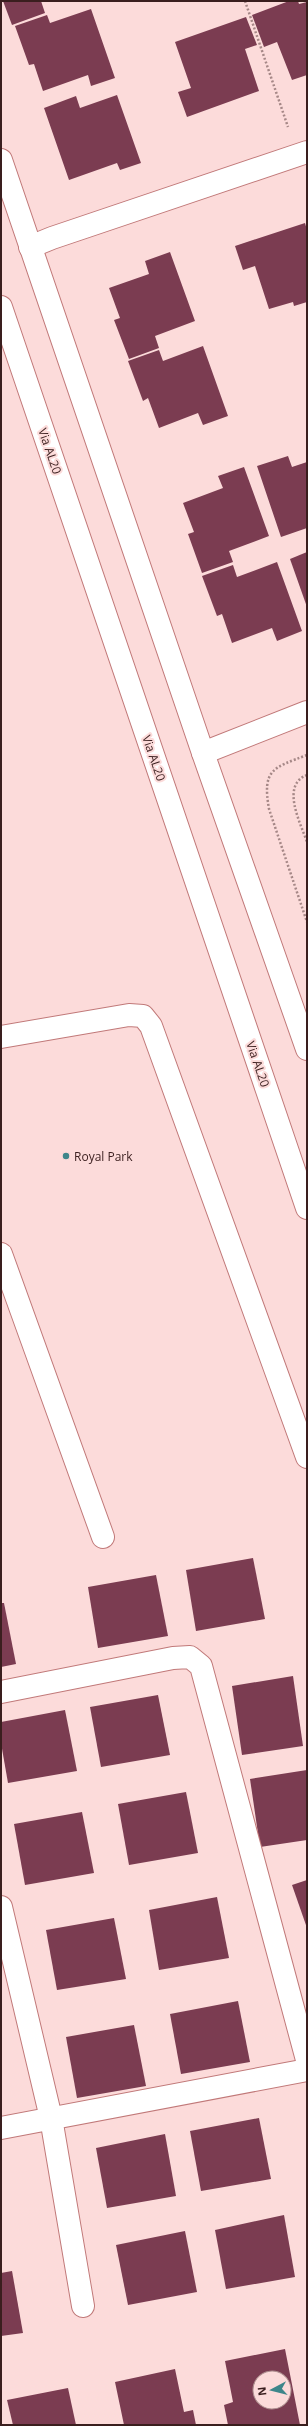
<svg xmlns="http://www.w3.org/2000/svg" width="308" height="2426" font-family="'Open Sans',sans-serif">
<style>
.building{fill:#7b3c51;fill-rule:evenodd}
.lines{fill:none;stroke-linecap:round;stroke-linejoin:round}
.minor-casing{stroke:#c17979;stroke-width:24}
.path{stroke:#a68887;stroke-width:2.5;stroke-dasharray:2 2;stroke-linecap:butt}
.minor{stroke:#fff;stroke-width:22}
.poi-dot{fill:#3e868a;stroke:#fcdbda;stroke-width:1.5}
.labels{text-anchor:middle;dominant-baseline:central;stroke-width:4;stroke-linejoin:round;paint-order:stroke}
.street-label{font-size:12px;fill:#3a1e1e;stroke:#fcdbda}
.poi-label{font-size:12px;fill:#3a1e1e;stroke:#fcdbda;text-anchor:start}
</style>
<rect width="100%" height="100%" fill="#fcdbda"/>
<g class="building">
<path d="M3 1H41L45 13 12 25Z"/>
<path d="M289 1H298L299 4 307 2V75L292 80 277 42 264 47 252 15Z"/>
<path d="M91 9 115 78 91 86 88 75 43 91 34 64 29 65 15 26 47 15 50 23Z"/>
<path d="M246 17 257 45 245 49 259 91 187 117 178 92 191 88 175 42Z"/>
<path d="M117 95 141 163 120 170 117 163 69 180 44 108 76 96 80 108Z"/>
<path d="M305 223 307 230V302L294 306 293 302 269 309 255 266 243 270 235 246Z"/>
<path d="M170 252 195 321 155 336 159 348 129 359 114 320 120 318 109 288 149 274 145 261Z"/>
<path d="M203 346 228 416 203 425 198 413 159 428 148 398 143 401 128 361 159 350 163 361Z"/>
<path d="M288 456 292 467 307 462V528L281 537 257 466Z"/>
<path d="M244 467 269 536 229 551 233 562 202 573 188 534 194 532 183 503 223 488 218 476Z"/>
<path d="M307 552V607L290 559Z"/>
<path d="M277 562 302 631 277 641 272 628 232 643 222 614 217 616 202 576 233 565 237 577Z"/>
<path d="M253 1558 265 1619 196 1631 186 1570Z"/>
<path d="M156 1575 168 1636 98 1648 88 1587Z"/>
<path d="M1 1603H4L16 1664 1 1667Z"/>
<path d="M293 1676 303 1746 242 1755 232 1686Z"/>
<path d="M158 1695 170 1755 101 1767 90 1707Z"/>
<path d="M65 1710 77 1771 8 1783 1 1743V1722Z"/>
<path d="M307 1770V1840L260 1847 250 1779Z"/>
<path d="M186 1792 198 1853 129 1865 118 1804Z"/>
<path d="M82 1812 94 1873 25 1885 14 1824Z"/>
<path d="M307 1880V1928L292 1885Z"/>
<path d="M217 1897 229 1958 159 1970 149 1910Z"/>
<path d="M114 1918 126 1979 57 1990 46 1930Z"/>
<path d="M238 2001 250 2062 181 2074 170 2014Z"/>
<path d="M134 2025 146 2086 77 2098 66 2037Z"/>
<path d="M259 2118 271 2179 201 2191 190 2131Z"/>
<path d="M165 2134 176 2196 107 2208 96 2148Z"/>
<path d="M284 2215 295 2277 226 2289 215 2230Z"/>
<path d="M185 2231 197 2292 128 2305 116 2245Z"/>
<path d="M12 2271 23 2333 1 2336V2273Z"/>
<path d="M285 2349 300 2425H228L224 2405 233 2402 225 2361ZM260 2378H284V2402H260Z"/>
<path d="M175 2369 184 2412 193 2410 196 2425H124L115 2382Z"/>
<path d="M68 2388 76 2425H13L7 2400Z"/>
</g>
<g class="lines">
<defs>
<g id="minor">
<path d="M1 160 203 753 307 1049"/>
<path d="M30 247 52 238 307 152"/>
<path d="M1 307 307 1208"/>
<path d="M203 753 307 712"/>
<path d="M1 1037 129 1015 143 1016 151 1026 307 1457"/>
<path d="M1 1254 103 1537"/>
<path d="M1 1692 173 1658 190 1657 201 1666 307 2060"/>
<path d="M1 1907 51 2118 83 2306"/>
<path d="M1 2128 307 2070"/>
</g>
</defs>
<use href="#minor" class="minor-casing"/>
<g class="path">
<path d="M245 1 288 127"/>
<path d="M307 755C273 768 262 769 269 809L307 922"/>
<path d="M307 775C280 785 301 824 307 842"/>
</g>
<use href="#minor" class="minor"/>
</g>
<circle class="poi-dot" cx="66" cy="1156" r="4"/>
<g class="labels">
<g class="street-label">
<text transform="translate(50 451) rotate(71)">Via AL20</text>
<text transform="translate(154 758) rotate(71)">Via AL20</text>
<text transform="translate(258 1064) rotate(71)">Via AL20</text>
</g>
<g class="poi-label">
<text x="74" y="1156">Royal Park</text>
</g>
</g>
<rect width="308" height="2426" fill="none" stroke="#3a1e1e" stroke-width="4"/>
<g transform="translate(272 2390) rotate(263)"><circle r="19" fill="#fcdbda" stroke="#ae8f8f"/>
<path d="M0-3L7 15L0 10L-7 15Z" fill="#3e868a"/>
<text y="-6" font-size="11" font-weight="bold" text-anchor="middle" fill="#3a1e1e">N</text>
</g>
</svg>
